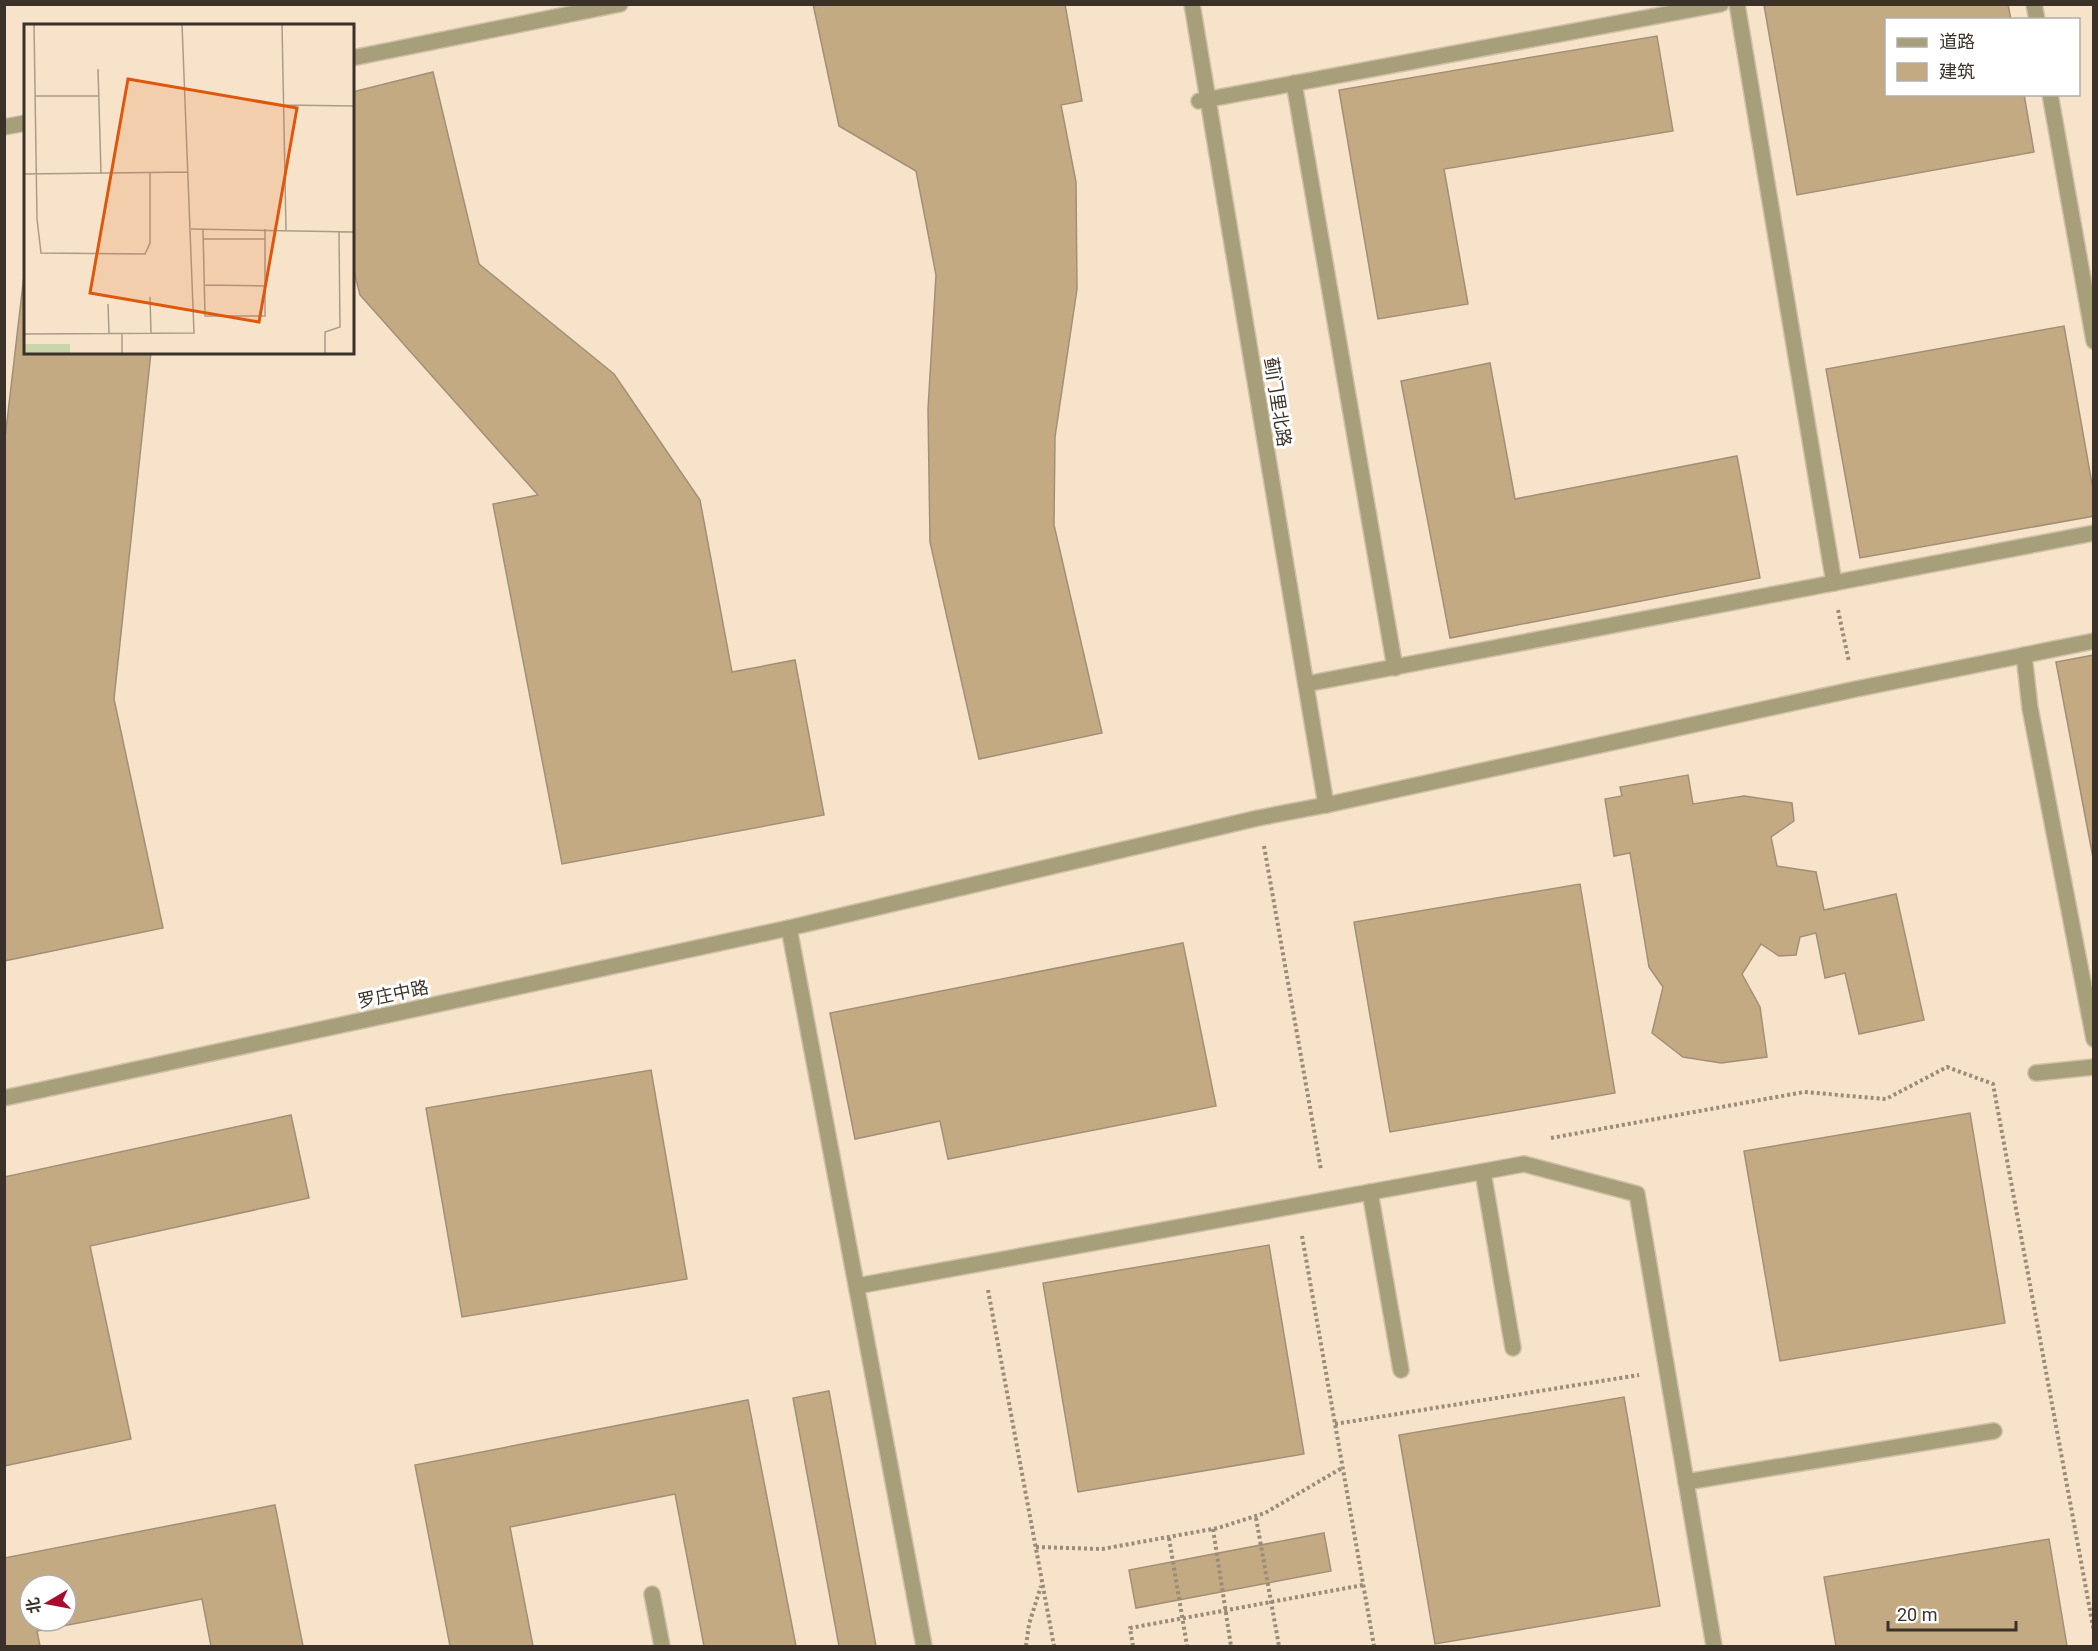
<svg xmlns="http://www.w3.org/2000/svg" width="2098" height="1651" font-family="Roboto,'Noto Sans SC',sans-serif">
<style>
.building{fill:#c4aa83;stroke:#a19077;stroke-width:1.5;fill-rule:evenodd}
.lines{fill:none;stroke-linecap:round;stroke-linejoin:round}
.service-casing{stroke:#d0c0a9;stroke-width:18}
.minor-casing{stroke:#d0c0a9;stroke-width:18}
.tertiary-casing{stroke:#d0c0a9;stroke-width:18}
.path{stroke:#9a8c7a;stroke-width:4;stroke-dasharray:3 3;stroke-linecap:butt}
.service{stroke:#a79f79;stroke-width:15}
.minor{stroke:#a79f79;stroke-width:15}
.tertiary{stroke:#a79f79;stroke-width:15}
.labels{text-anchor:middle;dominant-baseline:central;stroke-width:6;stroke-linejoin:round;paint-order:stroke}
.street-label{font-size:18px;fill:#3a3228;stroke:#fff}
.inset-road{fill:none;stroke:#ab9c89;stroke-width:1.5}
.view{fill:#df570d;fill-opacity:0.15;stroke:#df570d;stroke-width:3}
.inset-edge{fill:none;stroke:#3a3228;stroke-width:3}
</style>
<rect width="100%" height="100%" fill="#f6e3c9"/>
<g class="building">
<path d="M813 4H1065L1082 101 1061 105 1076 182 1077 289 1055 437 1054 525 1102 733 979 759 930 542 928 409 936 275 916 171 839 126Z"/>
<path d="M2008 4 2011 20H1886V94H2024L2034 152 1797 195 1764 5Z"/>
<path d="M1657 36 1673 131 1444 169 1468 304 1378 319 1339 90Z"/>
<path d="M433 72 479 264 614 374 700 500 732 672 795 660 824 815 562 864 493 504 538 495 360 295 352 264V92Z"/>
<path d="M26 258V352H151L114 699 163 928 4 961V447Z"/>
<path d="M2064 326 2094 495V516L1860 558 1826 369Z"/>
<path d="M1490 363 1515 499 1737 456 1760 578 1450 638 1401 381Z"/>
<path d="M2094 655V863L2056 662Z"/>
<path d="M1688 775 1693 804 1744 796 1792 803 1794 821 1771 837 1777 866 1816 872 1824 910 1896 894 1924 1020 1859 1034 1845 973 1825 978 1816 933 1800 937 1796 955 1779 956 1761 944 1742 974 1760 1007 1767 1057 1721 1063 1683 1057 1652 1033 1663 987 1649 967 1630 853 1614 856 1605 799 1622 796 1620 787Z"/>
<path d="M1580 884 1615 1093 1390 1132 1354 922Z"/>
<path d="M1183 943 1216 1106 948 1159 940 1121 855 1139 830 1013Z"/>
<path d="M651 1070 687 1279 462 1317 426 1108Z"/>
<path d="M1970 1113 2005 1323 1780 1361 1744 1151Z"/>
<path d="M291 1115 309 1198 90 1246 131 1439 4 1466V1177Z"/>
<path d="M1269 1245 1304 1454 1078 1492 1043 1283Z"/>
<path d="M829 1391 876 1646H839L793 1398Z"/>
<path d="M1624 1397 1660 1606 1435 1644 1399 1435Z"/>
<path d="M748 1400 796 1646H704L675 1494 510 1527 533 1646H450L415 1465Z"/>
<path d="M275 1505 303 1646H211L202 1599 37 1631 40 1646H4V1558ZM30 1585H66V1621H30Z"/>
<path d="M1324 1533 1331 1571 1136 1608 1129 1570Z"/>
<path d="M2049 1539 2067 1646H1836L1824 1577Z"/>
</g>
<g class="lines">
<defs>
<g id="service">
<path d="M2024 655 2030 708 2094 1039"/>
<path d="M1483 1172 1513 1348"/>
<path d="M1370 1192 1401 1370"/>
<path d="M1686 1482 1994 1431"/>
<path d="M652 1594 662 1646"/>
</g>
<g id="minor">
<path d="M1737 4 1834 583"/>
<path d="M2034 4 2037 20"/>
<path d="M352 58 620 4"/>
<path d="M1294 83 1395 668"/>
<path d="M2050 94 2094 341"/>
<path d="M1199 101 1721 4"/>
<path d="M4 127 26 123"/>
<path d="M1306 684 2094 533"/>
<path d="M2036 1073 2094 1067"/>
<path d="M857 1286 1524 1164 1637 1194 1714 1646"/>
</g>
<g id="tertiary">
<path d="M1192 4 1326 805"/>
<path d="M789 928 924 1646"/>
<path d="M4 1098 789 928 1258 818 1326 805 1856 689 2094 641"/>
</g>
</defs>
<use href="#service" class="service-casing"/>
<use href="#minor" class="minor-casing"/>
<use href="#tertiary" class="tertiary-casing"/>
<g class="path">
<path d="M1838 610 1849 662"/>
<path d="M1264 846 1321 1170"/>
<path d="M1551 1138 1804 1092 1886 1099 1947 1067 1993 1084 2094 1632"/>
<path d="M1302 1236 1374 1646"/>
<path d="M988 1290 1054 1646"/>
<path d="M1335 1424 1639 1375"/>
<path d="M1256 1518 1279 1646"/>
<path d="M1213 1529 1231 1646"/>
<path d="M1169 1538 1187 1646"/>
<path d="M1036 1547 1102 1549 1218 1528 1265 1513 1342 1468"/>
<path d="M1026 1646 1029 1624 1041 1586"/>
<path d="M1133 1646 1130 1628 1363 1585"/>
</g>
<use href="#service" class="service"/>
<use href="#minor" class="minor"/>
<use href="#tertiary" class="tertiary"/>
</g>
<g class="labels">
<g class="street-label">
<text transform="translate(1278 402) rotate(81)">蓟门里北路</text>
<text transform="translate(393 994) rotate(-12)">罗庄中路</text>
</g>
</g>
<g transform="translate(24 24)">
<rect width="330" height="330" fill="#f6e3c9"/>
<path d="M0 320H46V330H0Z" fill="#ccd4aa"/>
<path class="inset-road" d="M10 0 13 195 17 229 121 230 126 219V149M258 0 262 206M74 45 77 149M11 72H75M260 81 330 82M0 150 164 148M167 205 330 208M179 205 181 292H241V205M179 215H241M180 261 241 262M126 273 127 309M84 280 85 309M98 309V330M0 310 170 309 158 0M301 330V308L316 303 315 208"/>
<path class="view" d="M104 55 273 84 235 298 66 269Z"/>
<rect width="330" height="330" class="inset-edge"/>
</g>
<rect width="2098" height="1651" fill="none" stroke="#3a3228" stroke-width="12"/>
<rect x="1885" y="18" width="195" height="78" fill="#ffffff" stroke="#b0ada9" stroke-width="1.5"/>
<rect x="1897" y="38" width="30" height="9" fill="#a79f79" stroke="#b0ada9" stroke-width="1.5"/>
<text x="1939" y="48" font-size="18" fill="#3a3228">道路</text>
<rect x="1897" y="63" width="30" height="18" fill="#c4aa83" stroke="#b0ada9" stroke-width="1.5"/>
<text x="1939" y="78" font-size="18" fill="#3a3228">建筑</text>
<g transform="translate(48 1603) rotate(260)"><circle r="28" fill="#ffffff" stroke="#b0ada9" stroke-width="1.5"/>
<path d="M0-4.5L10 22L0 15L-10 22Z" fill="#a70d2f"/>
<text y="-9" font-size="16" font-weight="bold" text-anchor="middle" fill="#3a3228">北</text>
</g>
<path d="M1888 1621v9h128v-9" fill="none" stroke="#3a3228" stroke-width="3"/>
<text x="1897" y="1621" font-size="18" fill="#3a3228" stroke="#ffffff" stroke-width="4.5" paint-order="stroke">20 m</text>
</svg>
